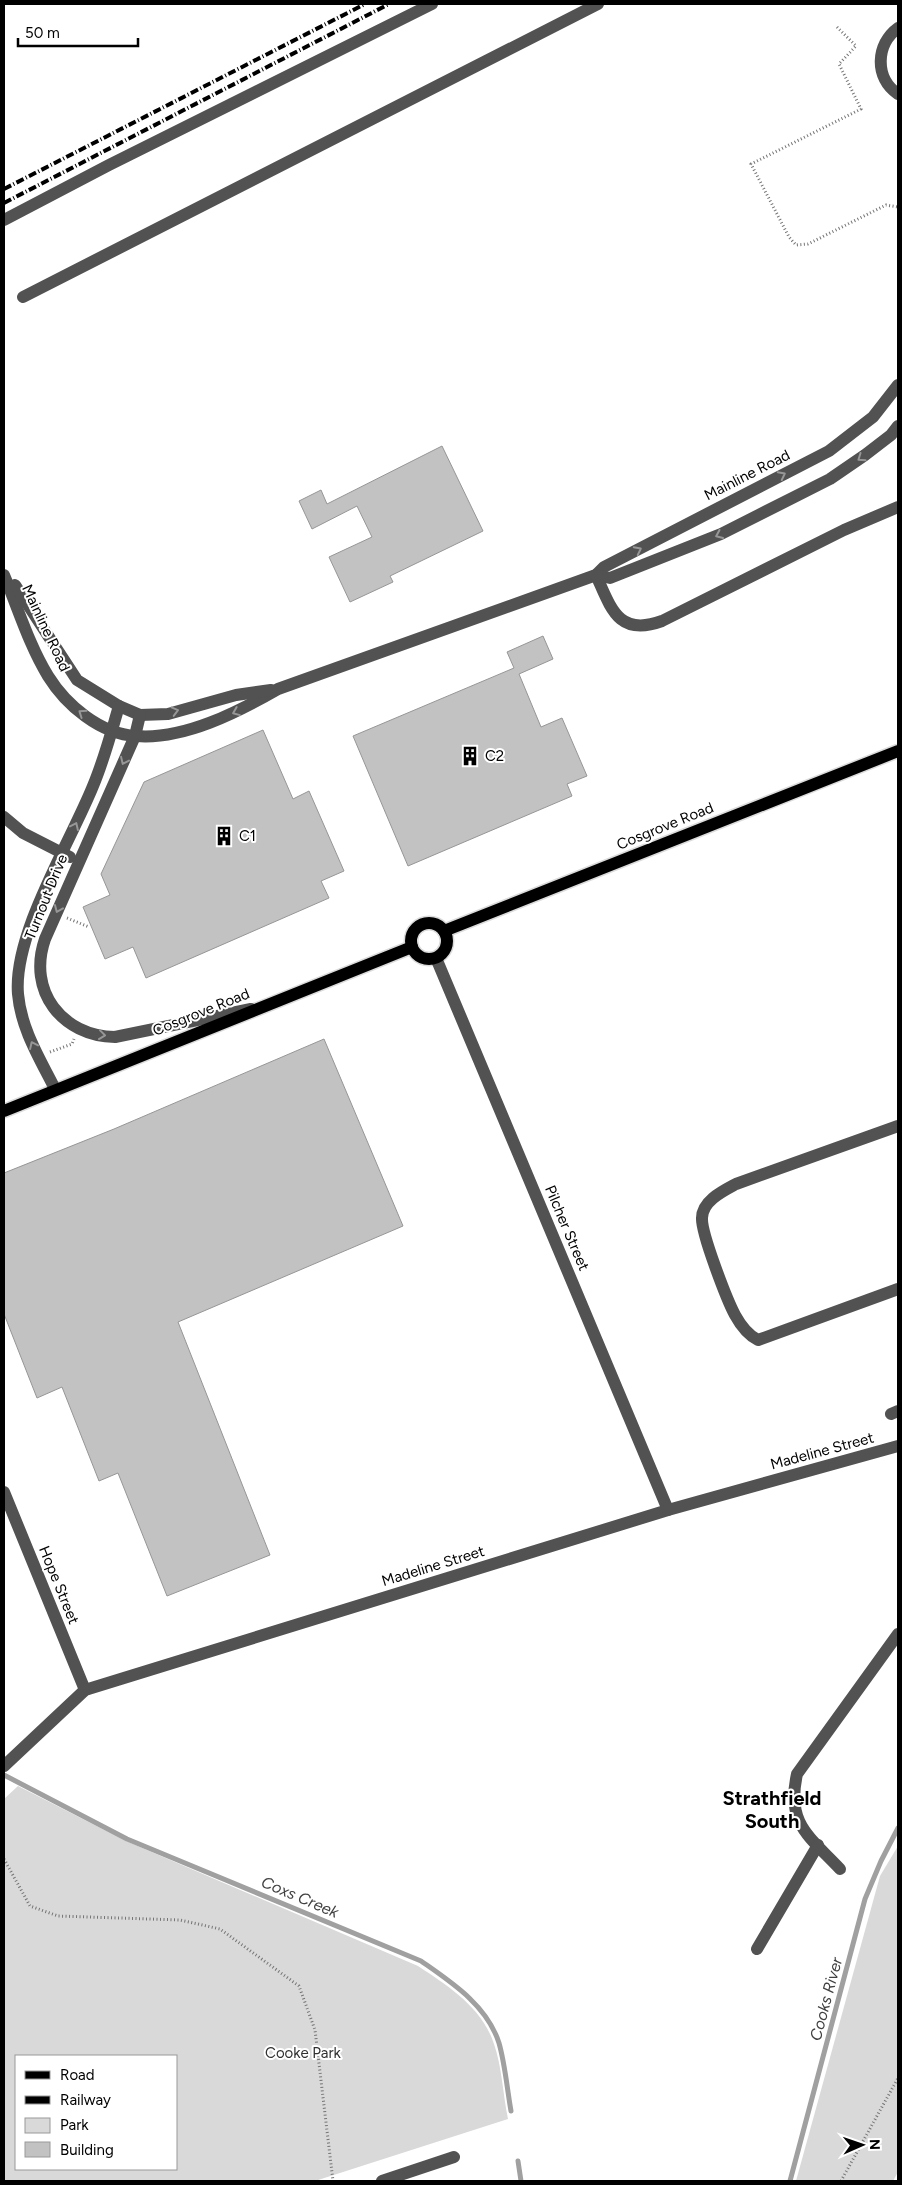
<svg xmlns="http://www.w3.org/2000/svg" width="902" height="2185" font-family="Figtree,sans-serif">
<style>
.green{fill:#d9d9d9;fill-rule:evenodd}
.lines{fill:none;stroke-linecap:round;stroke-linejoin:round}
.stream{stroke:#a0a0a0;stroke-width:5}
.building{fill:#c2c2c2;stroke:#969696}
.major-casing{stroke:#dbdbdb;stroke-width:15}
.path{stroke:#747474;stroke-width:3;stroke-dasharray:1 2.5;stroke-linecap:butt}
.minor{stroke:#525252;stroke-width:12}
.major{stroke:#000;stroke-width:12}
.rail{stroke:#000;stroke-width:4;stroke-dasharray:8 2.5 1 2.5;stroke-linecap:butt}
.oneway{stroke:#979797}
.labels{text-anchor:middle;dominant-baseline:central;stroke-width:4;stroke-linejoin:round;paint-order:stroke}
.street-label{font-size:15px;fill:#000;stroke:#fff}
.poi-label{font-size:15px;fill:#000;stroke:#fff;text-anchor:start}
.park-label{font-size:15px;fill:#303030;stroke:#fff}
.water-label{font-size:16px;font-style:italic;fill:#414141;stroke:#fff}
.district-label{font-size:20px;font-weight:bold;fill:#000;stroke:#fff}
</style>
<rect width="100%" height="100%" fill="#fff"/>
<g class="green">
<path d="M18 1786 126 1841 418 1966C448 1986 482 2007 494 2044 502 2067 503 2095 508 2119L315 2181H4V1799ZM16 2056H176V2169H16Z"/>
<path d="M898 1846V2172L893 2181H796L880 1876Z"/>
</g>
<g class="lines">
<g class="stream">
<path d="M4 1775 127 1839 421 1961C451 1982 487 2005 499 2043 505 2064 507 2088 511 2111"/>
<path d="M518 2161 521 2181"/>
<path d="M790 2181 865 1899 881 1861 898 1828"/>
</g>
</g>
<g class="building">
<path d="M442 446 483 531 390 576 393 582 350 602 329 557 372 537 357 506 312 529 299 501 321 490 327 504Z"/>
<path d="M543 636 553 659 519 674 541 727 562 718 587 776 567 784 572 796 408 866 353 736 514 668 507 652Z"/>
<path d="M263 730 293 799 309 791 344 871 321 881 329 898 146 978 133 947 105 959 83 907 110 895 101 874 144 782Z"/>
<path d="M324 1039 403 1226 178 1322 270 1555 167 1596 118 1473 99 1481 62 1387 37 1398 4 1314V1173L114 1129Z"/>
</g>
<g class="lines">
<defs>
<g id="major">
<circle cx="429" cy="941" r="18"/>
<path d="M444 931 898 751"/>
<path d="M4 1111 412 947"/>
</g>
</defs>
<use href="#major" class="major-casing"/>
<g class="path">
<path d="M837 27 856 46 839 64 861 109 751 164 789 237 796 245 808 244 886 205 898 207"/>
<path d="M67 918 89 927"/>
<path d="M50 1052 72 1044 74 1039"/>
<path d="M4 1859 30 1906 58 1916 180 1920 220 1929 299 1986 315 2030 333 2181"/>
<path d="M841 2181 898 2078"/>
</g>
<g class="minor">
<path d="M898 28C876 44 874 78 898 94"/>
<path d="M4 220 109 165 432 4"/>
<path d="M23 297 598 4"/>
<path d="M4 575C18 608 29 645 48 676 66 705 100 734 136 736 184 740 238 712 278 689L596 575 604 567 829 451 873 417 898 385"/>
<path d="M596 575C611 608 618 637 662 621L844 530 898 507"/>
<path d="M596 575 610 578 721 534 830 479 865 455 891 435 898 426"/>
<path d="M15 585 77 680 119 706 140 715 168 714 236 695 271 690"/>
<path d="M140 715 135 736 45 939C27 991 62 1036 115 1037L251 1009"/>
<path d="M4 817 23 833 70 857"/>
<path d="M436 958 668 1510"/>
<path d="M55 1089C40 1059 21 1029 18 994 13 934 70 843 93 786 104 760 111 733 119 706"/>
<path d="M898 1126 736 1184C723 1191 702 1201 702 1218 701 1233 727 1300 735 1315 741 1326 748 1335 758 1340L898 1289"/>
<path d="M891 1414 898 1411"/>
<path d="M4 1492 85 1690"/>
<path d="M4 1766 85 1690 668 1510 898 1446"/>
<path d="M840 1869C809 1836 786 1824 797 1774L898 1634"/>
<path d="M757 1949 818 1845"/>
<path d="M382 2181 454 2157"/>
</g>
<use href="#major" class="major"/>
<g class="rail">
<path d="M4 189 365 4"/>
<path d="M4 203 389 4"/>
</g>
</g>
<defs><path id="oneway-chevron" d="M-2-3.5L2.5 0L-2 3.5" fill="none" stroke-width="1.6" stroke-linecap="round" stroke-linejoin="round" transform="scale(1.25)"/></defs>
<g class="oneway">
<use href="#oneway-chevron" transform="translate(861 458) rotate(145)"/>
<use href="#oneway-chevron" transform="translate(782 475) rotate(-27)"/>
<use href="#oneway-chevron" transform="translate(719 535) rotate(156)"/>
<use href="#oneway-chevron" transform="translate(638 550) rotate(-27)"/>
<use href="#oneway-chevron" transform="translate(175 711) rotate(-15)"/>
<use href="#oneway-chevron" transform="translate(236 712) rotate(158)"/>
<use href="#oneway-chevron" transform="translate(82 713) rotate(-145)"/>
<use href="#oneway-chevron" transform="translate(124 761) rotate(115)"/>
<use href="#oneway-chevron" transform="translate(75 826) rotate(-65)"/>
<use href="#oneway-chevron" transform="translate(58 909) rotate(113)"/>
<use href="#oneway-chevron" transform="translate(102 1035) rotate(7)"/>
<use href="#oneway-chevron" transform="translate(33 1045) rotate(-115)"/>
</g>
<defs>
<symbol id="building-bare" viewBox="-9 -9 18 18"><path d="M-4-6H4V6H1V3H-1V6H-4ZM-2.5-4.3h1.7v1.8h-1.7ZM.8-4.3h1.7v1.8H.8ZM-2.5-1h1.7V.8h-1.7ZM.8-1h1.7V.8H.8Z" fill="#000" stroke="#fff" stroke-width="2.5" paint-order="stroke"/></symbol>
</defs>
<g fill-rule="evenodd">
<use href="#building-bare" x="456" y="742" width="28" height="28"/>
<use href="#building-bare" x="210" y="822" width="28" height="28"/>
</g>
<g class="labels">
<g class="street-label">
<text transform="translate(747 475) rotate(-27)">Mainline Road</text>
<text transform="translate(46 628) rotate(65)">Mainline Road</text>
<text transform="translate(665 826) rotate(-22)">Cosgrove Road</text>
<text transform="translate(46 897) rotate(-68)">Turnout Drive</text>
<text transform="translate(201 1012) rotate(-22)">Cosgrove Road</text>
<text transform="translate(567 1228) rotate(67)">Pilcher Street</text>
<text transform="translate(822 1451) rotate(-15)">Madeline Street</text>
<text transform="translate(433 1566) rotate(-17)">Madeline Street</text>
<text transform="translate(59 1585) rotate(68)">Hope Street</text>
</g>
<g class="poi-label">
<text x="485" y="756">C2</text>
<text x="239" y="836">C1</text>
</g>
<g class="park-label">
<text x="303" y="2053">Cooke Park</text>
</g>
<g class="water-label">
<text transform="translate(300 1897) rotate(23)">Coxs Creek</text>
<text transform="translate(826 1999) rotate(-75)">Cooks River</text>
</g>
<g class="district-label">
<text x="772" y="1798">Strathfield<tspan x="772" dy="23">South</tspan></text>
</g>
</g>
<rect width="902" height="2185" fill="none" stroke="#000000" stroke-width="10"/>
<rect x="15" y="2055" width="162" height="115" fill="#ffffff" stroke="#999999"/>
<rect x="25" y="2071" width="25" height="8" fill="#000000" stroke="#999999"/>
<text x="60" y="2080" font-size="15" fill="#000000">Road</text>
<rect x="25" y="2096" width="25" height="8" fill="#000000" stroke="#999999"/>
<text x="60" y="2105" font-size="15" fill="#000000">Railway</text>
<rect x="25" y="2118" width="25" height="15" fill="#d9d9d9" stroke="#999999"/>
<text x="60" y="2130" font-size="15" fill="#000000">Park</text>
<rect x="25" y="2142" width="25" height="15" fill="#c2c2c2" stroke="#999999"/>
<text x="60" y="2155" font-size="15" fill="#000000">Building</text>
<g transform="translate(862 2145) rotate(88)" stroke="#ffffff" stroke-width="4" paint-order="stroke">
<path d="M0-4L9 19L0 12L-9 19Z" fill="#000000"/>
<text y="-8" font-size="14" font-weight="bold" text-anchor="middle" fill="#000000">N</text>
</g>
<path d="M18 38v8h120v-8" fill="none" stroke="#000000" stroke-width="2.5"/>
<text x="25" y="38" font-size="15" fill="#000000" stroke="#ffffff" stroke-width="4" paint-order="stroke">50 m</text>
</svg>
